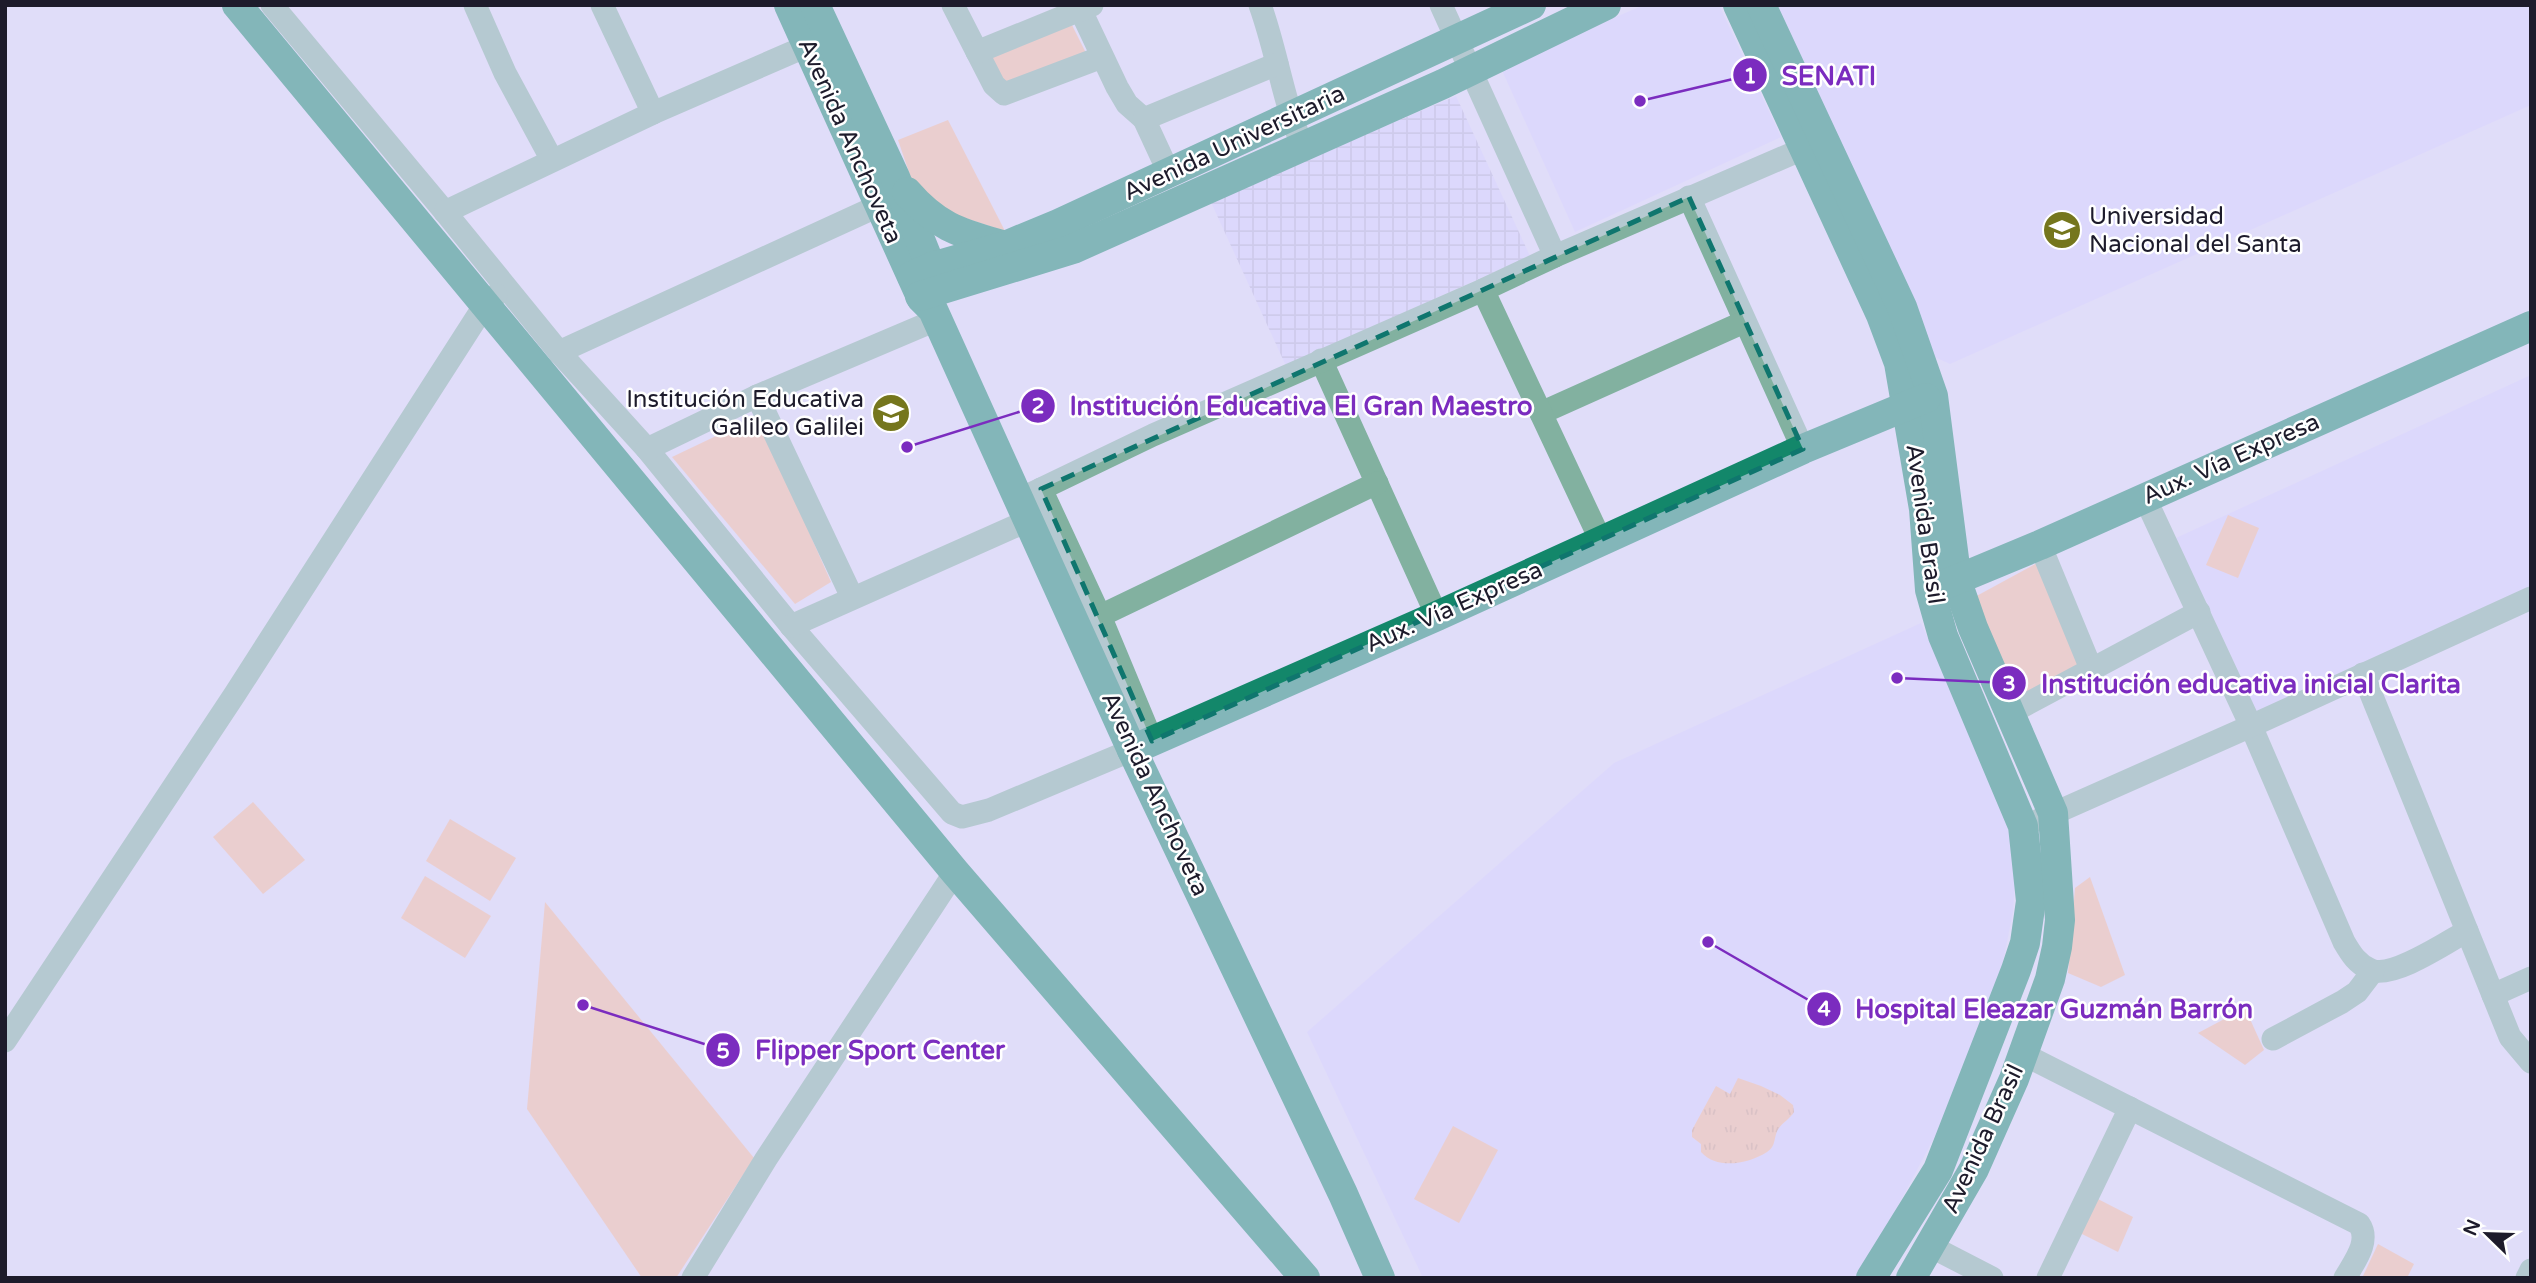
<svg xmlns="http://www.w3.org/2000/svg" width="2536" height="1283" font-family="'Varela Round',sans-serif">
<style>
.built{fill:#d8d3fe}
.industrial{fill:url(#industrial-grid)}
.grass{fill:url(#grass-tufts)}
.park{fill:#f7bd9c}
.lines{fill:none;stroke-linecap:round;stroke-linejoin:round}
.minor{stroke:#82b1a0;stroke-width:23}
.major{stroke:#13876a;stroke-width:30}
.marked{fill:none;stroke:#0f766e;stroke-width:5;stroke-dasharray:14 9;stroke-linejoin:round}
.labels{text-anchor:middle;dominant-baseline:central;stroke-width:5;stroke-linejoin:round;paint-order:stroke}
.street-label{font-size:24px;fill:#1d1b2b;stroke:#fff}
.poi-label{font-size:24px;fill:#1d1b2b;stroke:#fff;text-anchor:start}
.leader{fill:none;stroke:#7b2cbf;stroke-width:2.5}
.callout-dot{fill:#7b2cbf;stroke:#fff;stroke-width:2.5}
.mark-label{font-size:21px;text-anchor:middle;font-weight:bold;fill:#fff}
.callout-label{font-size:26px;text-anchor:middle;font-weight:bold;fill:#7b2cbf;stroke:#fff;stroke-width:5;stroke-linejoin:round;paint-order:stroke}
</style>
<defs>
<pattern id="industrial-grid" width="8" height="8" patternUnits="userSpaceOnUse" patternTransform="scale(1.75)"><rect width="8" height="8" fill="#d8d3fe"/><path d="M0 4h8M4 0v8" fill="none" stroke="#b9b5da"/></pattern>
<pattern id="grass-tufts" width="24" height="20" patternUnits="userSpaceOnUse" patternTransform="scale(1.75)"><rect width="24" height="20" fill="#f7bd9c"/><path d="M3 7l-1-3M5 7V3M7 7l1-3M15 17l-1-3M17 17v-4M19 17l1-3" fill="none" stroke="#d3a287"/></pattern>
</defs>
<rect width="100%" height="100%" fill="#e0ddf9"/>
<g class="built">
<path d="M1644 5H1719L1781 137 1575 232 1500 66Z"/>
<path d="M1771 5H2531V105L1950 364 1930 355Z"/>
<path d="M2531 375V586L2255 713 2176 538Z"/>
<path d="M1921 623 2003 804 2016 867 2013 912 2001 972 1936 1134 1884 1232 1855 1278H1423L1307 1032 1614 763Z"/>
</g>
<path class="industrial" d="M1456 96 1530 256 1286 366 1210 200Z"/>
<path class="grass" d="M1738 1078 1761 1086 1780 1095 1793 1105 1794 1112C1790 1119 1783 1122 1779 1128 1773 1136 1777 1146 1767 1152 1748 1164 1717 1170 1701 1152V1144L1692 1137V1130L1716 1086 1730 1094Z"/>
<g class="park">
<path d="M1070 21 1087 55 1005 93 988 59Z"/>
<path d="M948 120 1005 231 943 211 914 187 898 140Z"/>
<path d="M758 416 831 582 795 604 672 457Z"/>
<path d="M2228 515 2259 528 2238 578 2206 565Z"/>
<path d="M2037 563 2086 671 2014 706 1971 599Z"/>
<path d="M253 802 305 860 263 894 213 837Z"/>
<path d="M450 819 516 858 490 901 426 861Z"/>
<path d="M425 876 491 916 465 958 401 918Z"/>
<path d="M2090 877 2125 975 2101 987 2068 973 2075 888Z"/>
<path d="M545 902 754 1158 676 1278H642L527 1109Z"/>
<path d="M2245 1008 2264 1050 2245 1065 2198 1033Z"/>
<path d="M1453 1126 1498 1150 1459 1223 1414 1199Z"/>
<path d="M2096 1198 2133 1217 2118 1252 2080 1233Z"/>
<path d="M2378 1244 2414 1264 2407 1278H2362Z"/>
</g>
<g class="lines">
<g class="minor">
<path d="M272 5 445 212 559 352 647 449 791 626 952 813 962 817 989 810 1132 750"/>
<path d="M475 5 505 73 552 160"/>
<path d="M602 5 653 113"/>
<path d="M953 5 994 85 1004 94 1102 57"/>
<path d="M1260 5C1277 52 1283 101 1303 147"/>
<path d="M1441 5 1555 256"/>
<path d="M1081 11 1117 87 1127 104 1144 119 1169 173"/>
<path d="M977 52 1092 5"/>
<path d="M1144 119 1277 64"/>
<path d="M1689 197 1803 449"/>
<path d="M445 212 653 113 807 46"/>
<path d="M559 352 878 206"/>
<path d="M1321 360 1437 616"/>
<path d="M757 396 852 597"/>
<path d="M1541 413 1744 322"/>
<path d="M647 449 757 396 936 320"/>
<path d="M1041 489 1100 616 1152 741"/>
<path d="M2145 498 2251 726 2344 942C2351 954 2357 964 2371 970 2393 979 2447 942 2467 931"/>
<path d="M1018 500 1153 435 1483 290"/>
<path d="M1601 541 1483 290 1555 256 1805 148"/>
<path d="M2040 545 2092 671"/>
<path d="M1076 624 1100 616 1377 483"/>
<path d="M791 626 1027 521"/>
<path d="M2363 674 2510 1037 2531 1062"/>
<path d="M2010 713 2199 612"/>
<path d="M2039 820 2251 726 2531 598"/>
<path d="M2493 995 2531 978"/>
<path d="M2273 1039 2342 1002 2357 992 2373 971"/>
<path d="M5 1041 235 694 486 303 496 295"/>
<path d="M2023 1054 2359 1224C2371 1241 2354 1262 2345 1278"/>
<path d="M1930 1246 1992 1278"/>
<path d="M693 1278 766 1159 955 872"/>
<path d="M2048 1278 2130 1108"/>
<path d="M2527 1278 2531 1270"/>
</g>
<g class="major">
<path d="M237 5 955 872 1305 1278"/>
<path d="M789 5 922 299 933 310 1132 750 1343 1194 1380 1278"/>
<path d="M815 5 895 177 939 287"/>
<path d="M1738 5 1881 315 1899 363 1924 509 1930 590 1943 636 2023 826 2031 901 2025 943 2016 970 1938 1170 1871 1278"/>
<path d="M1761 5 1902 307 1933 396 1957 582 1973 628 2053 813 2060 920 2057 947 2050 979 2014 1079 1974 1169 1911 1278"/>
<path d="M907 192C938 228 961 233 1005 246"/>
<path d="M912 276 932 267 1005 246 1058 224 1531 5"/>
<path d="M920 296 1073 249 1443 84 1606 5"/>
<path d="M1939 587 2040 545 2531 326"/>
<path d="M1132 750 1437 616 1803 449 1926 398"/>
</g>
</g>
<path d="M0 0H2536V1283H0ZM1689 197 1803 449 1152 741 1041 489Z" fill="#e0ddf9" fill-opacity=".55" fill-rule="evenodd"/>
<path class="marked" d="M1689 197 1803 449 1152 741 1041 489Z"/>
<defs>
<symbol id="university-disc" viewBox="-11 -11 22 22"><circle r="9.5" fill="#75761d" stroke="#fff"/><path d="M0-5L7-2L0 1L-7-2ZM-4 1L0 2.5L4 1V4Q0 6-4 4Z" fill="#fff"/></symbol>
<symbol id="school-disc" viewBox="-11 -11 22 22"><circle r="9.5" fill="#75761d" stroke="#fff"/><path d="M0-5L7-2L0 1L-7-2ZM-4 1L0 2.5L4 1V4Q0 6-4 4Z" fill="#fff"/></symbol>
</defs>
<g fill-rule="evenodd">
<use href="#university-disc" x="2040" y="208" width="44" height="44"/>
<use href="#school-disc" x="869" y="391" width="44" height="44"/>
</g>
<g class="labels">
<g class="street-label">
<text transform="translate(850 141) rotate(66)">Avenida Anchoveta</text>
<text transform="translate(1234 143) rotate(-25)">Avenida Universitaria</text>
<text transform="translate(2231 459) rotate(-24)">Aux. Vía Expresa</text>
<text transform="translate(1925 524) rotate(82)">Avenida Brasil</text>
<text transform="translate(1454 607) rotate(-24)">Aux. Vía Expresa</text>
<text transform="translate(1155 794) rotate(65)">Avenida Anchoveta</text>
<text transform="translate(1983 1139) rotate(-65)">Avenida Brasil</text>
</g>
<g class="poi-label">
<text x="2089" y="216">Universidad<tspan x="2089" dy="28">Nacional del Santa</tspan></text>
<text x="864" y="399" text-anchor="end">Institución Educativa<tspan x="864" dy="28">Galileo Galilei</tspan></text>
</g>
</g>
<path class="leader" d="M1640 101L1750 75M907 447L1038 406M1897 678L2009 683M1708 942L1824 1009M583 1005L723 1050"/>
<g class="callout-dot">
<circle cx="1640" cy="101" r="7"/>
<circle cx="907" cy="447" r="7"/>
<circle cx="1897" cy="678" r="7"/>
<circle cx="1708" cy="942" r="7"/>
<circle cx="583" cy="1005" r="7"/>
<circle cx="1750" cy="75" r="18"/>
<circle cx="1038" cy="406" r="18"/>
<circle cx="2009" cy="683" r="18"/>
<circle cx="1824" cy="1009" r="18"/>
<circle cx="723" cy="1050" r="18"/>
</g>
<g class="mark-label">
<text x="1750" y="83">1</text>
<text x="1038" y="413">2</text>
<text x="2009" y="691">3</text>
<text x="1824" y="1016">4</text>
<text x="723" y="1058">5</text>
</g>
<g class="callout-label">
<text x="1829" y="85">SENATI</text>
<text x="1301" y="415">Institución Educativa El Gran Maestro</text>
<text x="2251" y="693">Institución educativa inicial Clarita</text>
<text x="2054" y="1018">Hospital Eleazar Guzmán Barrón</text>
<text x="880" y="1059">Flipper Sport Center</text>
</g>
<rect width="2536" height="1283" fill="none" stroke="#1d1b2b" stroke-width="14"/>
<g transform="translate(2487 1234) rotate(293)" stroke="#ffffff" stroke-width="5" paint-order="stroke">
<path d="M0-5L12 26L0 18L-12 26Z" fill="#1d1b2b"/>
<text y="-10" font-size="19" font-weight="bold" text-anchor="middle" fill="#1d1b2b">N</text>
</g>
</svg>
